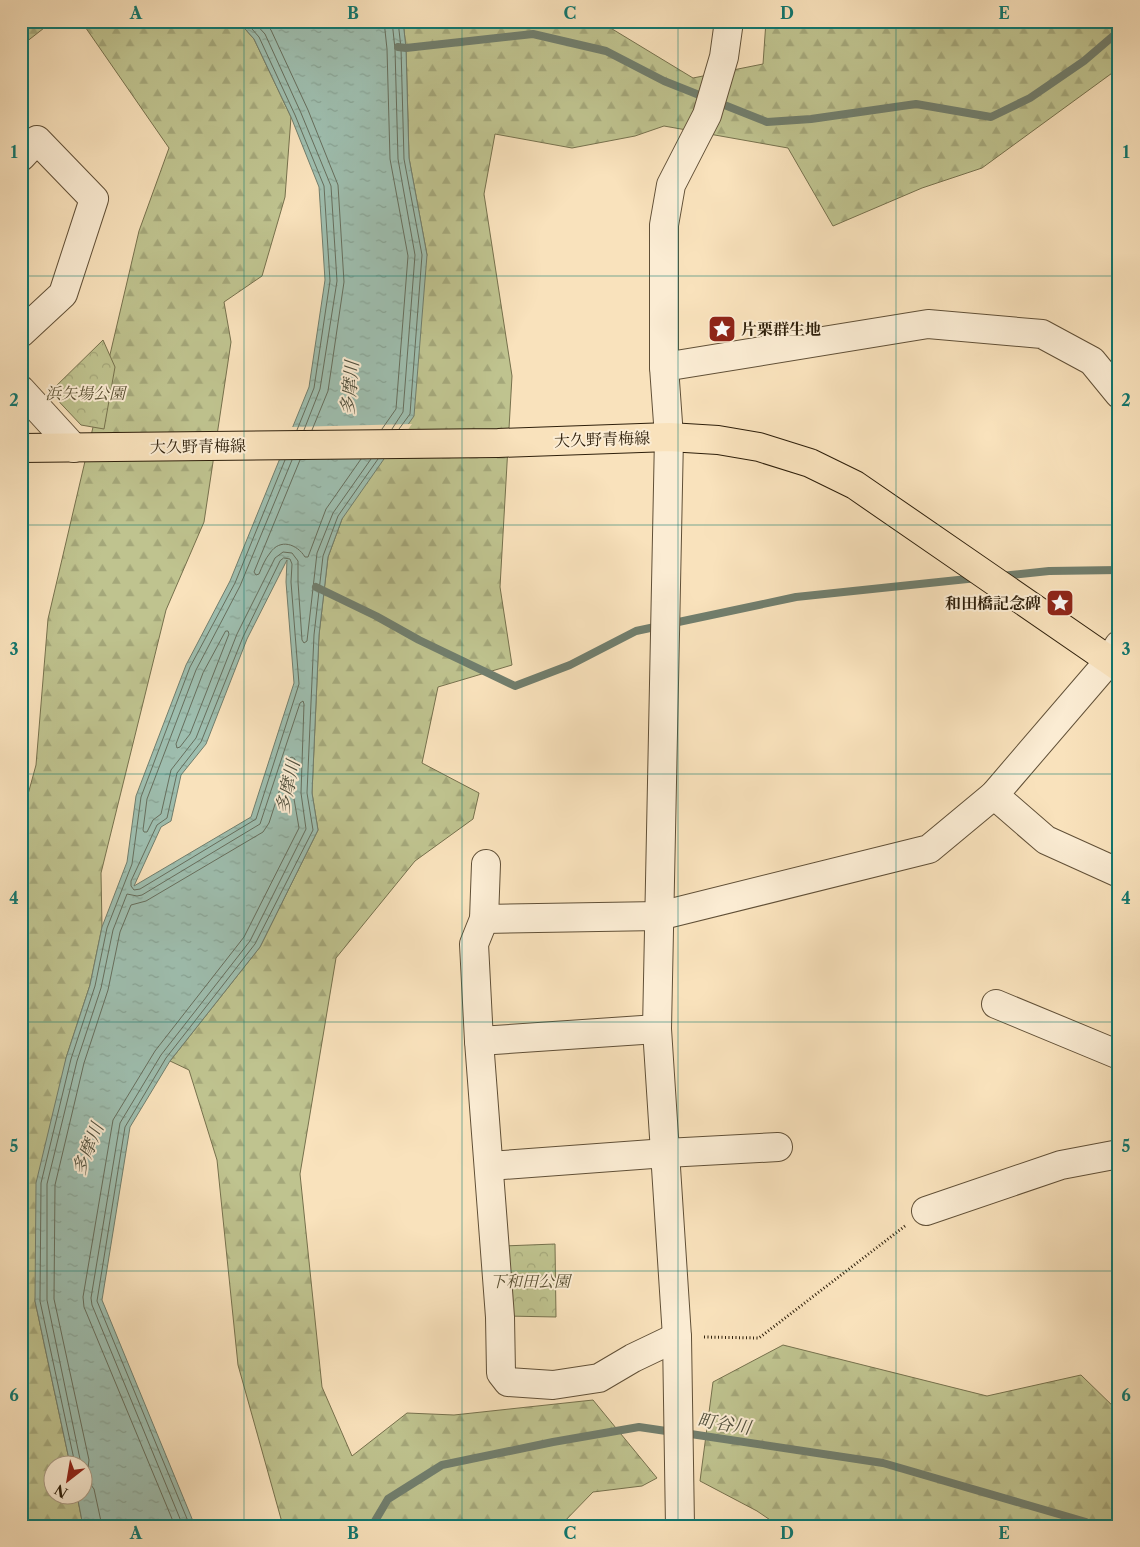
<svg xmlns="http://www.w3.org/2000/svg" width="1140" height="1547" font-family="'Libre Caslon Text','Noto Serif JP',serif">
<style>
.forest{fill:url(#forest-firs);stroke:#76714d}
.park{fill:url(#park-crowns);stroke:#76714d}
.water{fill:url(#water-ripples);stroke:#717e6d;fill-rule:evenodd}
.pier{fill:#f9e2bc}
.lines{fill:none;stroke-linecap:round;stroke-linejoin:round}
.shore{stroke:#666e5d;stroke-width:1}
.stream{stroke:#717e6d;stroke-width:8}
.minor-casing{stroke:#615037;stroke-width:30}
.major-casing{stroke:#2e1f0b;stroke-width:30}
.path{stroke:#2e1f0b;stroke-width:3;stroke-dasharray:1 2.5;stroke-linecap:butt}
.minor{stroke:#fbecd3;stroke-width:28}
.major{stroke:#f9e2bc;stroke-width:28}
.grid{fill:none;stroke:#0f766e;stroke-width:1;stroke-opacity:0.55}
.labels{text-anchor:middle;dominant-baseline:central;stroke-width:4;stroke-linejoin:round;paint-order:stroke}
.poi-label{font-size:16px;font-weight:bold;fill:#2e1f0b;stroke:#fbecd3;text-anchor:start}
.park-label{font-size:16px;font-style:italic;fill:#5a5033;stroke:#fbecd3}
.street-label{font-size:16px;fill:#2e1f0b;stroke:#fbecd3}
.water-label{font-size:18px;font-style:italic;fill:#504f3c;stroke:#fbecd3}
.neatline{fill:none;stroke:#0f766e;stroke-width:2}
.grid-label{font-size:16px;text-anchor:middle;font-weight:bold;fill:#0f766e}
</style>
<defs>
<pattern id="forest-firs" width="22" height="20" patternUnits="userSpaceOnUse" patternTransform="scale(1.25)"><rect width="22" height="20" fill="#bfc38f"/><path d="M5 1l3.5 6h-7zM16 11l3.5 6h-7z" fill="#a4a77a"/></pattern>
<pattern id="park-crowns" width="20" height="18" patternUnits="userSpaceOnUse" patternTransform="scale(1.25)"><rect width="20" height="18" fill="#bfc38f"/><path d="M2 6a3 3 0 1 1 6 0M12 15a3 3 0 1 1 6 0" fill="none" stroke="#a4a77a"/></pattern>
<pattern id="water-ripples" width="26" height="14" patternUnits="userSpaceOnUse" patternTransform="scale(1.25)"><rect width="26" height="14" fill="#9ebeaf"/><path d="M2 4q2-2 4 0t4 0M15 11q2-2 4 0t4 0" fill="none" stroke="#88a395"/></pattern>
</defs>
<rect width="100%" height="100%" fill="#f9e2bc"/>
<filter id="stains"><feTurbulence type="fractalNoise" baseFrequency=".004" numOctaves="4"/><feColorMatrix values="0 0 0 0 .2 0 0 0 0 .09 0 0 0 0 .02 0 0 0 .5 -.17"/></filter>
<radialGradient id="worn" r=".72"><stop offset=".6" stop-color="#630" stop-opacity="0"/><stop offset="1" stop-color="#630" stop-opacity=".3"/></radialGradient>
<g class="forest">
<path d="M21 21H53L21 46Z"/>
<path d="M81 21H238L254 39 291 117 285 197 262 276 224 302 231 342 204 522 166 610 101 873 102 927 90 985 66 1058 35 1301 70 1464H52V1494L77 1495 83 1526H21V820L36 765 48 619 139 231 169 148Z"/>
<path d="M403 21H599L693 78 763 64 766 21H1119V68L982 168 922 188 833 226 788 148 664 126 635 136 572 148 495 134 484 194 512 376 500 587 512 665 438 687 422 763 479 793 473 819 415 861 336 958 300 1174 322 1387 352 1456 407 1413 454 1415 593 1400 657 1478 642 1486 593 1492 560 1526H283L238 1365 217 1160 189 1070 170 1061 260 947 318 830 312 793 319 635 328 557 342 519 427 255 409 158 406 48Z"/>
<path d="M783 1345 987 1396 1081 1375 1119 1412V1526H779L757 1511 700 1481 713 1382Z"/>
</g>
<g class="park">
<path d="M103 340 115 367 104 429 81 425 50 392Z"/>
<path d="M555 1244 556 1317 506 1316 503 1246Z"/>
</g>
<path class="water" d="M238 21H403L406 48 409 158 427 255 414 416 342 519 328 557 319 635 312 793 318 830 260 947 170 1061 130 1127 102 1300 195 1526H83L77 1495 82 1494V1464H70L35 1301 36 1183 66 1058 90 985 102 927 127 862 136 796 186 665 230 581 309 387 325 280 319 187 291 117 254 39ZM287 560 286 582 294 683 251 817 134 886 161 827 171 821 181 775 206 744 247 639Z"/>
<path class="pier" d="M412 424 388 458 277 460 291 427Z"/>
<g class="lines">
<g class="shore">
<path d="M245 21 259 37 295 115 324 186 330 281 314 388 297 430"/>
<path d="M253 21 265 34 301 113 331 186 337 281 320 389 304 430"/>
<path d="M263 21 271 30 308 110 338 185 344 282 328 391 312 430"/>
<path d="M392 21 395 49 398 159 415 255 403 412 392 429"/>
<path d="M398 21 401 48 404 159 422 255 410 414 399 429"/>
<path d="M382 429 396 409 408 256 390 159 387 49 384 21"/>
<path d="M292 460 240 586 196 670 147 799 143 830 144 832H147L153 820 161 814 171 770 196 738 237 634 275 558 283 552 292 553 298 561V582L302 640 304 643 307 641 317 553 333 513 371 459"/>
<path d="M300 460 254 572 256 575 259 574C262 567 265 559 270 553 280 538 297 544 305 557H308L326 509 361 459"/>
<path d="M284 558 290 559 292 564 291 582 299 684 256 819 140 889 134 890 131 886V881L157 825 167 818 177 773 201 742 243 637 280 561Z"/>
<path d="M226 631H228L229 634 190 734 180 747 177 748 176 744 203 673Z"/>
<path d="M75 1464 40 1301 41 1183 71 1059 95 986 107 928 132 864 141 797 190 667 235 583 285 460"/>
<path d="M81 1464 47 1300V1184L77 1061 101 988 113 930 127 894 137 896 142 895 260 824 300 703 303 701 304 704 301 793 306 829 250 941 161 1055 120 1123 91 1298 92 1305 183 1526"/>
<path d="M102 1526 94 1489 85 1477 88 1468 89 1460 54 1299 55 1185 84 1063 108 990 120 932 131 905 146 901 263 832 269 823 290 758 292 757 295 759 293 793 299 828 244 937 155 1051 113 1120 83 1297 84 1307 175 1526"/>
<path d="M190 1526 97 1301 125 1127 166 1058 255 944 313 830 307 793 314 635 323 556 338 516 378 459"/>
</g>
<g class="stream">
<path d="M398 47 406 48 533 34 606 51 664 81 767 122 811 119 916 104 991 117 1030 98 1084 61 1119 31"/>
<path d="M1001 576 1049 571 1119 570"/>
<path d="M316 587 376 616 419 640 515 686 570 665 636 631 796 597 977 578"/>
<path d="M684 1433 883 1463 1086 1522 1090 1526"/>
<path d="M372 1526 388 1499 442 1465 553 1442 639 1427 673 1432"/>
</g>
<defs>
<g id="minor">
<path d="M21 157 37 140 94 199 63 294 21 333"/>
<path d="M664 367 928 324 1042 334 1092 361 1119 394"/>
<path d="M21 390 74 448"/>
<path d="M994 795 1046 840 1119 873"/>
<path d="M486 864 484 919 474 944 479 1041 500 1317 501 1373 508 1382 553 1385 599 1378 633 1358 677 1337"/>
<path d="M484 919 659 916 929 849 994 795 1109 661 1119 645"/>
<path d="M996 1004 1119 1055"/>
<path d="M479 1041 657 1029"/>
<path d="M489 1166 666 1153 778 1147"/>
<path d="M926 1211 1061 1165 1119 1154"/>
<path d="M680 1526 677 1337 657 1029 669 437 664 367V225L671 185 707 115 724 57 729 21"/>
</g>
<path id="major" d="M21 448 498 443 669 437 718 440 759 447 810 463 855 485 1119 667"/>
</defs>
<use href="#minor" class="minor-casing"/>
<use href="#major" class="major-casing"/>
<path class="path" d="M704 1337 759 1338 905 1226"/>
<use href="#minor" class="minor"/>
<use href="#major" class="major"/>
</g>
<path class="grid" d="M244 21V1526M462 21V1526M678 21V1526M896 21V1526M21 276H1119M21 525H1119M21 774H1119M21 1022H1119M21 1271H1119"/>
<defs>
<symbol id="sight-square" viewBox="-11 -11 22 22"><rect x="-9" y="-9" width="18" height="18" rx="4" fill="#8f2418" stroke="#fbecd3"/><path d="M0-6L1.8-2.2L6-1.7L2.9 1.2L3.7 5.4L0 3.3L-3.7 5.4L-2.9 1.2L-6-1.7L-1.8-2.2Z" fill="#fff"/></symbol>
</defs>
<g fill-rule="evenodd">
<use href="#sight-square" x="706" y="313" width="32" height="32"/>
<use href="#sight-square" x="1044" y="587" width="32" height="32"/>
</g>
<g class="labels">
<g class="poi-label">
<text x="741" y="329">片栗群生地</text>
<text x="1041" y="603" text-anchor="end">和田橋記念碑</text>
</g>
<g class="park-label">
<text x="85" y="393">浜矢場公園</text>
<text x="530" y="1281">下和田公園</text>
</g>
<g class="street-label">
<text transform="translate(602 439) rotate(-2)">大久野青梅線</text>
<text transform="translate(198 446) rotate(-1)">大久野青梅線</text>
</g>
<g class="water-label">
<text transform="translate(350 388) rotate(-85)">多摩川</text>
<text transform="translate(288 787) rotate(-78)">多摩川</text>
<text transform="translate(88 1149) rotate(-68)">多摩川</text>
<text transform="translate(724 1424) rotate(9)">町谷川</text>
</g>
</g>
<rect width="1140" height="1547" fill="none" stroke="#f9e2bc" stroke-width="55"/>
<g transform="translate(68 1480) rotate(211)"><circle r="24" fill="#fbecd3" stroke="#a99a83"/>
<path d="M0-4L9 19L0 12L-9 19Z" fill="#8f2418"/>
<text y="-8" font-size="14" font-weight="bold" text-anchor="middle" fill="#2e1f0b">N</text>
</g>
<rect x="28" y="28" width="1084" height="1492" class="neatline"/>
<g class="grid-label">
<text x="136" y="19">A</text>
<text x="353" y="19">B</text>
<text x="570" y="19">C</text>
<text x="787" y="19">D</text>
<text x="1004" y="19">E</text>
<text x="14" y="158">1</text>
<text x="1126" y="158">1</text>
<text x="14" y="406">2</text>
<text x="1126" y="406">2</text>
<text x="14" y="655">3</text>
<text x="1126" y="655">3</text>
<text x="14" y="904">4</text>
<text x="1126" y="904">4</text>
<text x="14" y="1152">5</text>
<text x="1126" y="1152">5</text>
<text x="14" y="1401">6</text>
<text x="1126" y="1401">6</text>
<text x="136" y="1539">A</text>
<text x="353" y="1539">B</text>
<text x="570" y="1539">C</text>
<text x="787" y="1539">D</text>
<text x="1004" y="1539">E</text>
</g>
<rect width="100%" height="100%" filter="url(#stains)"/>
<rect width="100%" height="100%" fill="url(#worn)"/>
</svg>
